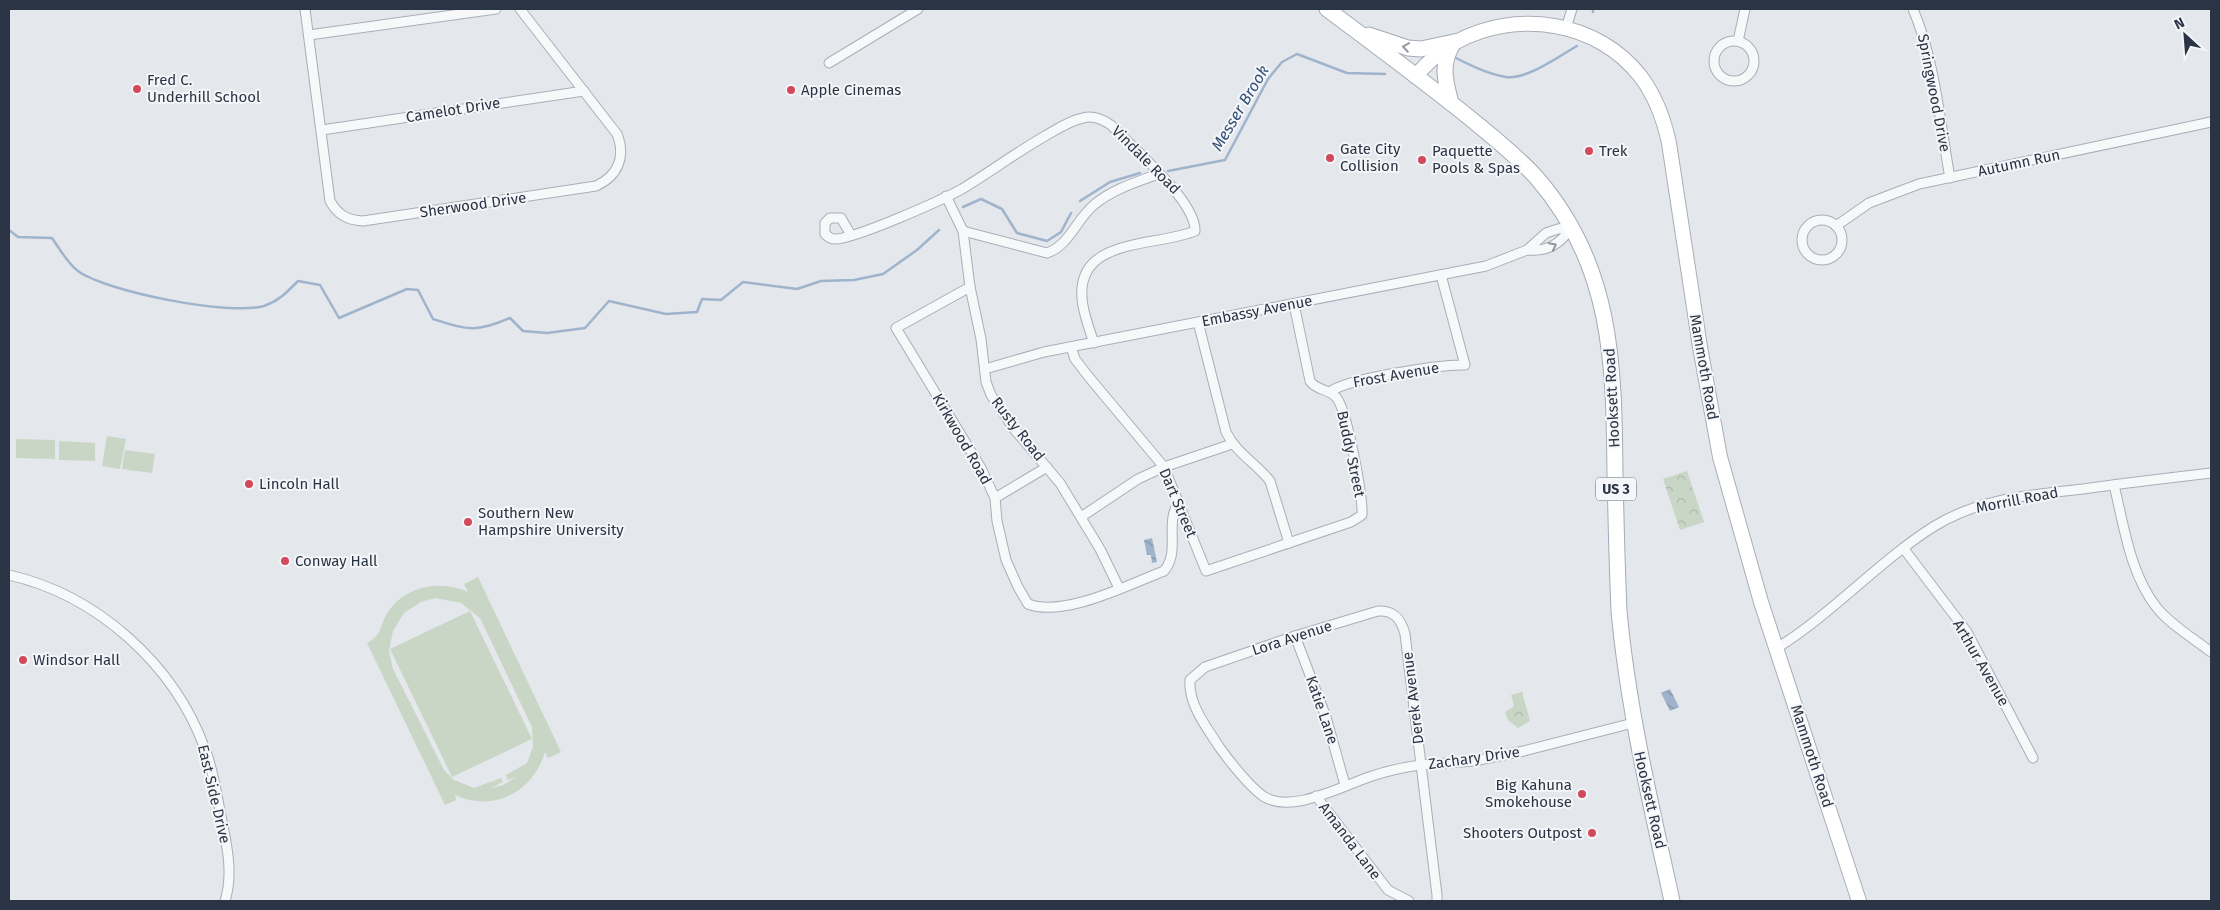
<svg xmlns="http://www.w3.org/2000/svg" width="2220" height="910" font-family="'Fira Sans',sans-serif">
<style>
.park{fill:url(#park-crowns)}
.pitch{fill:#c9d6c5;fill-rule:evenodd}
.water{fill:url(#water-waves)}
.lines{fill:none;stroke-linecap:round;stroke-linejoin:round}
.stream{stroke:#9fb4cc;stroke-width:2.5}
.street-casing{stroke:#a9aeb7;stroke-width:11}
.secondary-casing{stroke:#a9aeb7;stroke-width:16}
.primary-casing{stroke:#a3abb8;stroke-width:17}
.street{stroke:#f7f8fa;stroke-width:9}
.secondary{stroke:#fff;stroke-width:14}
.primary{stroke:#fff;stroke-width:15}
.oneway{stroke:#959aa2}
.oneway2{stroke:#9196a0}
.poi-dot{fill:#d1495b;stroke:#f4f6f9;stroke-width:2}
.labels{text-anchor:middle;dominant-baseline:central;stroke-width:4;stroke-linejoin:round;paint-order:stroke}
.shield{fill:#f4f6f9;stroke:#676e7b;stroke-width:1}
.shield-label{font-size:14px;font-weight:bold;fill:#2b3445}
.poi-label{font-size:15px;fill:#2b3445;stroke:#f4f6f9;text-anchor:start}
.street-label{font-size:15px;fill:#2b3445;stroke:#f4f6f9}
.water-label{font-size:16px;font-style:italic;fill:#34527a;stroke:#f4f6f9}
</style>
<defs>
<pattern id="park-crowns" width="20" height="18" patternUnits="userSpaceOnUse" patternTransform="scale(1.25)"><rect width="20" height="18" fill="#c9d6c5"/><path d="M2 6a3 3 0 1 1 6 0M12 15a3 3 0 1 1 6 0" fill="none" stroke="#adb8ab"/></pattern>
<pattern id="water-waves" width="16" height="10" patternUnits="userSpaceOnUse" patternTransform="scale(1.25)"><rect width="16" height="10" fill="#9fb4cc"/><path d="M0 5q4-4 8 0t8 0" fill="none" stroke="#8293a7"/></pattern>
</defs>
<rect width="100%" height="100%" fill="#e4e7ec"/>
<g class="park">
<path d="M1687 471 1704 522 1680 530 1663 479Z"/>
<path d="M1522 692 1530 721 1518 728 1508 720 1505 712 1514 706 1511 695Z"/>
</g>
<g class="pitch">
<path d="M107 436 126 439 120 469 102 466Z"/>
<path d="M16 439 55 440V459L16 458Z"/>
<path d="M59 441 95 443V461L59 460Z"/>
<path d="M125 450 155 454 152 473 122 469Z"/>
<path d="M478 577 561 752 548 758 545 752C533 792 494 813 455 795L456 800 445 805 367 643C383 635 379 626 388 612 405 586 440 579 468 592L464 584ZM435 598 461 603 480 618 532 727 533 747 527 763 506 775 508 780 517 776 504 785 491 788 503 782 501 778 474 788 454 780 444 770 393 669 389 651 393 631 404 613 421 602Z"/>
<path d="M470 611 532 739 452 777 390 649Z"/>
</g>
<g class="water">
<path d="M1152 538 1157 562 1152 563 1151 555H1147L1144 540Z"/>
<path d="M1670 689 1679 707 1670 711 1661 693Z"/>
</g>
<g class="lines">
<g class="stream">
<path d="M1593 9V12"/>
<path d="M1456 58C1472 66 1488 74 1506 77 1527 80 1559 56 1577 46"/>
<path d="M1168 171 1225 160 1268 79 1282 62 1297 54 1347 73 1385 74"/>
<path d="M1080 201 1110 182 1140 173"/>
<path d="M963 207 981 199 1002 209 1017 233 1047 241 1061 232 1071 213"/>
<path d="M9 230 18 237 52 238C59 248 68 264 78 271 107 292 230 316 264 306 279 301 287 292 298 281L320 285 339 318 407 289 418 290 433 319C468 330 476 333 510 318L523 331 547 333 585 328 609 301 666 314 697 312 702 299 721 300 743 282 797 289 821 281 854 280 883 274 917 250 939 230"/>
</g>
<defs>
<g id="street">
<path d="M305 9 330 201C338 215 347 220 363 221L596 186C618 176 626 157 617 134L520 9"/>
<path d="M1913 9C1935 61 1940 122 1950 178"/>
<path d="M1566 28 1572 9"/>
<path d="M309 35 496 9"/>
<path d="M1738 41 1745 9"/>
<circle cx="1734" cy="61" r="20"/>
<path d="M829 63 918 9"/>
<path d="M322 130 584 91"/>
<path d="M946 196 963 231 970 287 981 339 986 382 991 395 1014 429 1060 483 1100 549 1119 588"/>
<circle cx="1822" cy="240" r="20"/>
<path d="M1836 226 1869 203 1919 184 2211 122"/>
<path d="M963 231 1047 253C1070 245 1076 219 1095 204 1113 189 1137 182 1158 174"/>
<path d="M851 235 841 218H830L825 223V234C828 237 831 239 835 239 855 239 942 200 962 189 990 172 1017 152 1045 136 1057 129 1069 121 1083 118 1093 115 1102 119 1111 125 1133 148 1196 201 1195 231 1157 247 1077 237 1082 298 1083 313 1089 328 1094 343"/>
<path d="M1527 250C1548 252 1560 244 1572 227"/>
<path d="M970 287 896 328 981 468 995 498 997 521 1006 560 1018 587 1028 604C1064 618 1130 584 1164 571 1181 551 1164 523 1179 502"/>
<path d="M1198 322 1226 432C1236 453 1256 463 1270 481L1289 543"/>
<path d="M1071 347 1075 359 1088 376 1164 467 1206 571 1351 522 1362 515C1363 497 1347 409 1336 397 1329 389 1317 391 1310 381L1294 304"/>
<path d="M985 369 1044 352 1486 266 1527 250 1546 233 1558 229 1572 227"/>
<path d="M1330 392C1345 379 1442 364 1465 365L1441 275"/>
<path d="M2114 485C2124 526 2130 574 2157 608 2172 626 2193 638 2211 652"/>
<path d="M995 498 1047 467"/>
<path d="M1081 517 1138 479 1164 467 1232 444"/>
<path d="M1904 549 1967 632 2033 758"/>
<path d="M9 575C97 595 174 664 205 749 213 769 216 790 220 811 226 841 234 872 225 901"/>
<path d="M1295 636 1326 717 1345 785"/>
<path d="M1777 648C1833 613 1878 562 1933 527 1979 498 2031 495 2083 489 2126 483 2168 478 2211 473"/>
<path d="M1316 796 1388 890 1409 901"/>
<path d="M1437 901V895L1405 634C1401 619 1394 610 1378 611L1295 636 1205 667 1190 680C1188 704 1207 728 1220 748 1230 762 1250 787 1263 796 1291 815 1344 785 1372 776 1387 771 1405 767 1421 765L1474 761 1524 751 1633 723"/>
</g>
<path id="secondary" d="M1415 76C1428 63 1440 50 1456 42 1517 9 1598 21 1641 77 1656 97 1664 120 1669 143L1700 347 1720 457 1761 602 1859 901"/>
<g id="primary">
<path d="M1327 9C1375 45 1424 81 1471 119 1493 137 1516 155 1536 177 1613 265 1614 364 1615 475 1616 520 1617 565 1619 611 1628 709 1651 805 1672 901"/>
<path d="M1369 35 1408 48 1421 49 1454 42"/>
<path d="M1451 103C1445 80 1440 64 1454 42"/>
</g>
</defs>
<use href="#street" class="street-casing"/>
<use href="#secondary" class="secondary-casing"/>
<use href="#primary" class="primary-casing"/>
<use href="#street" class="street"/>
<use href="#secondary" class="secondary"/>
<use href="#primary" class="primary"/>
</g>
<defs><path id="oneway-chevron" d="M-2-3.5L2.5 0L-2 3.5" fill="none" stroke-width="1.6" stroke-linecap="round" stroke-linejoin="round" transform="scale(1.25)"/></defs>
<use class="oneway" href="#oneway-chevron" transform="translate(1406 47) rotate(-171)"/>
<use class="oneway2" href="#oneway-chevron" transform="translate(1553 246) rotate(-27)"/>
<g class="poi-dot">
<circle cx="137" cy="89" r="5"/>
<circle cx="791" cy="90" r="5"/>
<circle cx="1589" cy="151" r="5"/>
<circle cx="1330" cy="158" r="5"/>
<circle cx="1422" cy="160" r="5"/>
<circle cx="249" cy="484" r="5"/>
<circle cx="468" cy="522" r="5"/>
<circle cx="285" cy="561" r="5"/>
<circle cx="23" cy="660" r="5"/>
<circle cx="1582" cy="794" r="5"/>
<circle cx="1592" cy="833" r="5"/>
</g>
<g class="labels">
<rect class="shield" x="1596" y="477.5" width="40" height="23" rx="4"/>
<g class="shield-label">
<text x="1616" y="489">US 3</text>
</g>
<g class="poi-label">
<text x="147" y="80">Fred C.<tspan x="147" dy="17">Underhill School</tspan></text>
<text x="801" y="90">Apple Cinemas</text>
<text x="1340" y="149">Gate City<tspan x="1340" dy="17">Collision</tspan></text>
<text x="1432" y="151">Paquette<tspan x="1432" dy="17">Pools &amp; Spas</tspan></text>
<text x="1599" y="151">Trek</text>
<text x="259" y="484">Lincoln Hall</text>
<text x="478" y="513">Southern New<tspan x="478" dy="17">Hampshire University</tspan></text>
<text x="295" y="561">Conway Hall</text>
<text x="33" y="660">Windsor Hall</text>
<text x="1572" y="785" text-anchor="end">Big Kahuna<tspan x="1572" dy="17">Smokehouse</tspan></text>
<text x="1582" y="833" text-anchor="end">Shooters Outpost</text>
</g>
<g class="street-label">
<text transform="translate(1934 93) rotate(79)">Springwood Drive</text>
<text transform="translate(453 110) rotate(-9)">Camelot Drive</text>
<text transform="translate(1146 160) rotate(45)">Vindale Road</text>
<text transform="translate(2019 163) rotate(-12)">Autumn Run</text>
<text transform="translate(473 205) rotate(-8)">Sherwood Drive</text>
<text transform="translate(1257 311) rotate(-11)">Embassy Avenue</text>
<text transform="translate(1704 367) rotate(80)">Mammoth Road</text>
<text transform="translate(1396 375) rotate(-10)">Frost Avenue</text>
<text transform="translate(1612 398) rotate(-93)">Hooksett Road</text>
<text transform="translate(1018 429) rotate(52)">Rusty Road</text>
<text transform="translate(962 439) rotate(60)">Kirkwood Road</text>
<text transform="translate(1351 454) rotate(78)">Buddy Street</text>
<text transform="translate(2017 500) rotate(-11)">Morrill Road</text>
<text transform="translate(1178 503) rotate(67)">Dart Street</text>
<text transform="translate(1292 638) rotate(-18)">Lora Avenue</text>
<text transform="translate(1981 663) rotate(60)">Arthur Avenue</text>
<text transform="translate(1413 698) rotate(-97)">Derek Avenue</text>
<text transform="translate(1322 710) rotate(71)">Katie Lane</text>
<text transform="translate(1812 756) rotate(72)">Mammoth Road</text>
<text transform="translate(1474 758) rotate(-8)">Zachary Drive</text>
<text transform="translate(214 794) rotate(77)">East Side Drive</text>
<text transform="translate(1650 800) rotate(77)">Hooksett Road</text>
<text transform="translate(1350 841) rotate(53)">Amanda Lane</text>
</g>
<g class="water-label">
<text transform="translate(1240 108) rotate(-59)">Messer Brook</text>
</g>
</g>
<rect width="2220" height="910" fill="none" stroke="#2b3445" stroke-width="20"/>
<g transform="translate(2185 35) rotate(334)" stroke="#f4f6f9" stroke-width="4" paint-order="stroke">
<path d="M0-4L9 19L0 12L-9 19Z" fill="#2b3445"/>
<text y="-8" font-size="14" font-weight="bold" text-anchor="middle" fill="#2b3445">N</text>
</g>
</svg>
